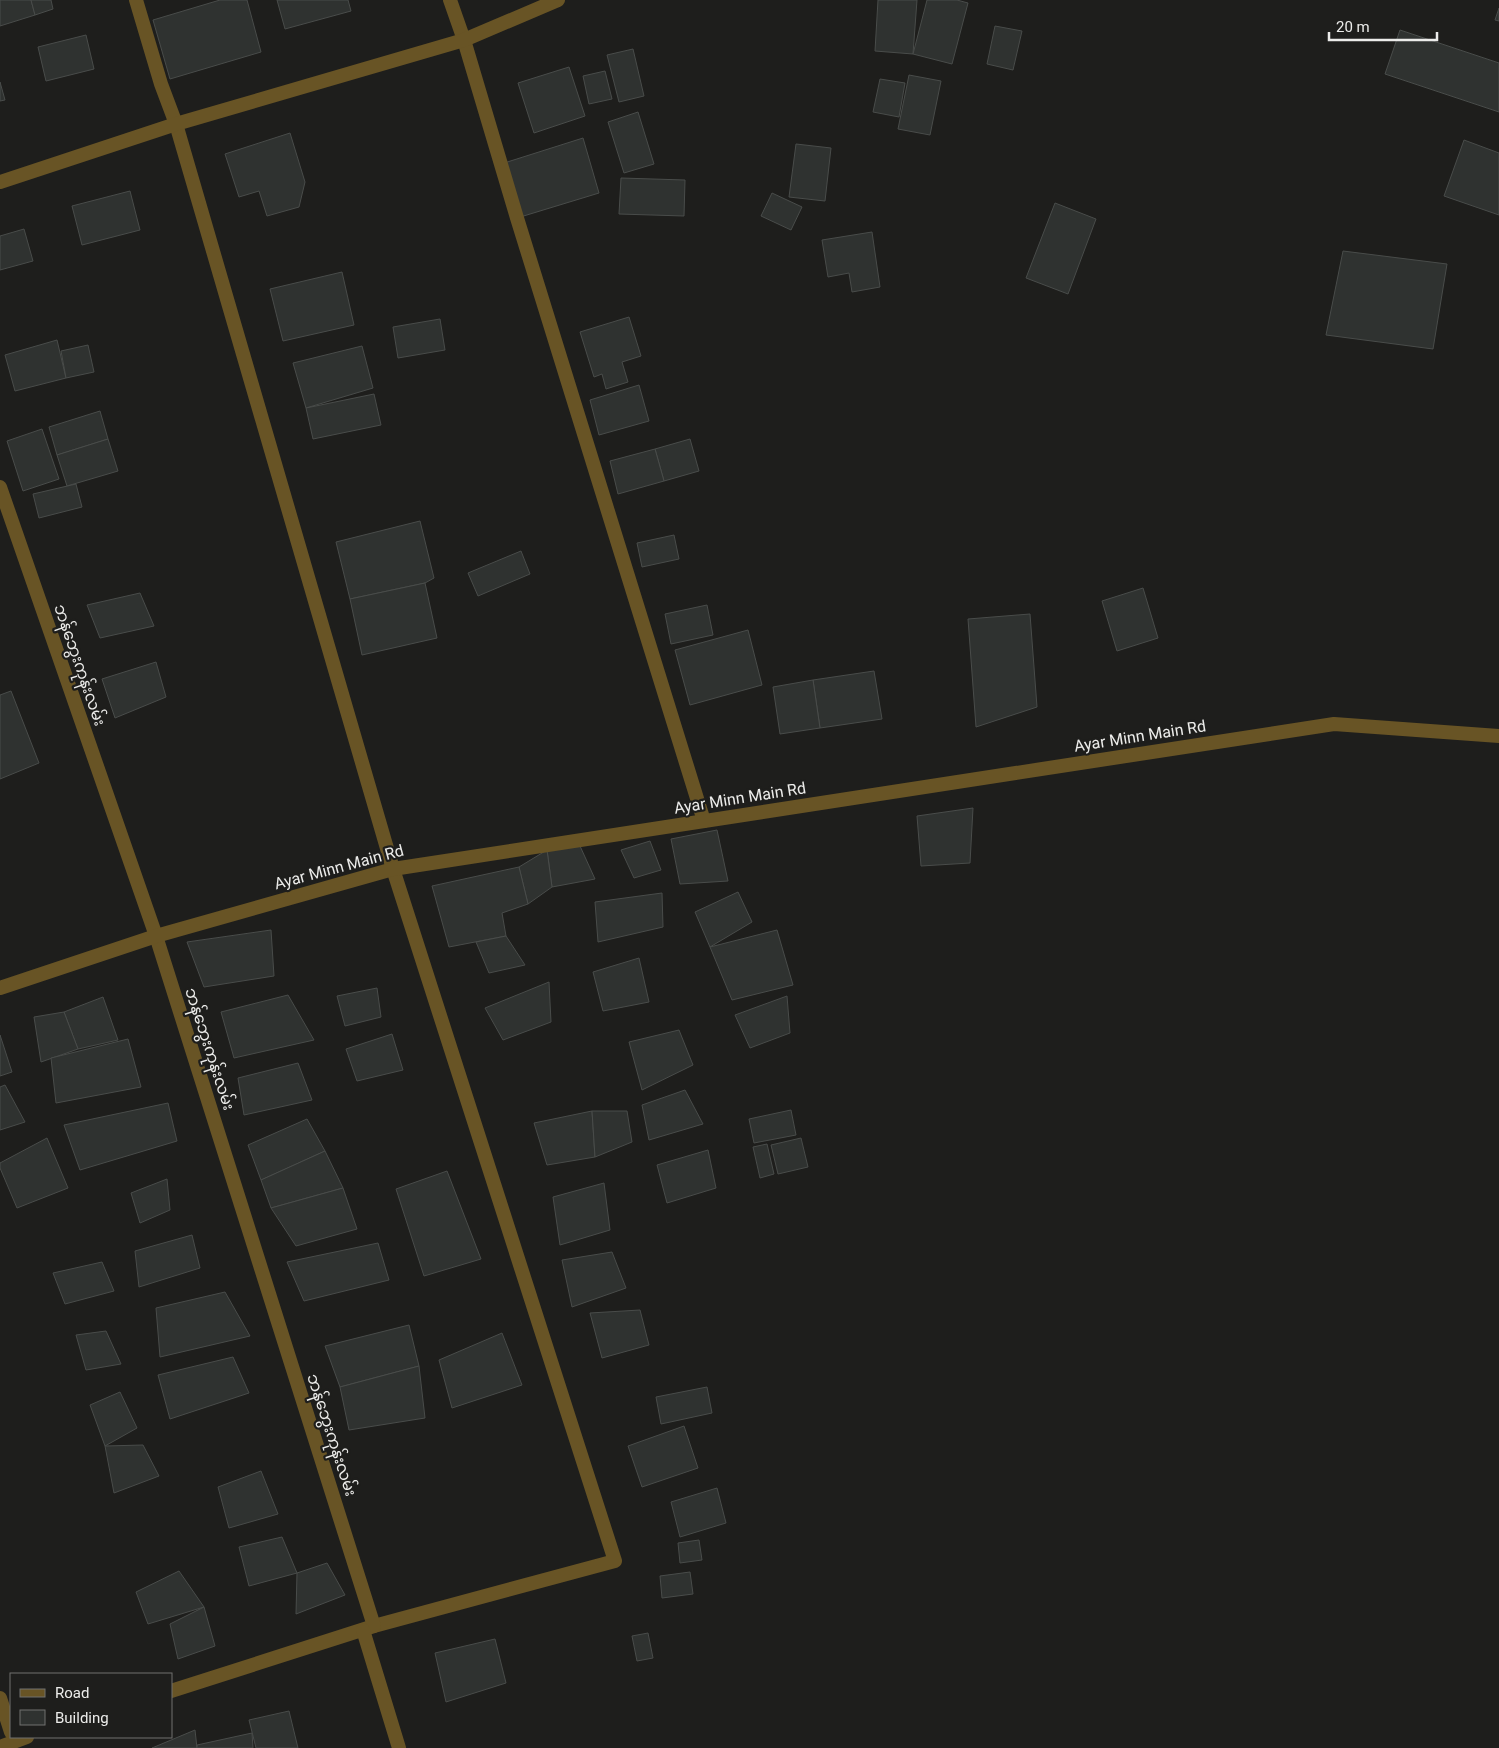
<svg xmlns="http://www.w3.org/2000/svg" width="1499" height="1748" font-family="Roboto,'Noto Sans Myanmar',sans-serif">
<style>
.building{fill:#2f3230;stroke:#494c4a}
.lines{fill:none;stroke-linecap:round;stroke-linejoin:round}
.minor{stroke:#685425;stroke-width:14}
.labels{text-anchor:middle;dominant-baseline:central;stroke-width:4.5;stroke-linejoin:round;paint-order:stroke}
.street-label{font-size:16px;fill:#ececea;stroke:#1e1e1c}
</style>
<rect width="100%" height="100%" fill="#1e1e1c"/>
<g class="building">
<path d="M0 0H31L35 15 0 26Z"/>
<path d="M31 0H51L53 9 35 15Z"/>
<path d="M220 0H247L261 52 170 79 153 20Z"/>
<path d="M277 0H348L351 11 285 29Z"/>
<path d="M878 0H917L913 54 875 51Z"/>
<path d="M927 0H957L968 3 952 64 913 54Z"/>
<path d="M1499 8V21L1495 20Z"/>
<path d="M995 26 1022 31 1013 70 987 64Z"/>
<path d="M1400 30 1499 63V112L1385 74Z"/>
<path d="M86 35 94 69 46 81 38 47Z"/>
<path d="M633 49 644 96 619 102 607 55Z"/>
<path d="M569 67 585 116 534 133 518 83Z"/>
<path d="M605 71 612 99 589 104 583 76Z"/>
<path d="M909 75 941 81 930 135 898 129Z"/>
<path d="M880 79 905 83 899 117 873 112Z"/>
<path d="M0 82 5 100 0 101Z"/>
<path d="M638 112 654 164 624 173 608 122Z"/>
<path d="M290 133 305 182 299 207 267 216 259 191 239 197 225 154Z"/>
<path d="M583 138 599 193 517 218 501 164Z"/>
<path d="M1464 140 1499 153V215L1444 196Z"/>
<path d="M796 144 831 148 825 201 789 197Z"/>
<path d="M621 178 685 180 684 216 619 214Z"/>
<path d="M130 191 140 230 82 245 72 206Z"/>
<path d="M772 193 802 207 791 230 761 216Z"/>
<path d="M1055 203 1096 219 1068 294 1026 278Z"/>
<path d="M24 229 33 261 0 270V236Z"/>
<path d="M872 232 880 287 852 292 849 273 828 277 822 240Z"/>
<path d="M1343 251 1447 264 1433 349 1326 335Z"/>
<path d="M342 272 354 325 283 341 270 289Z"/>
<path d="M629 317 641 356 622 362 628 382 606 389 602 374 594 377 580 332Z"/>
<path d="M440 319 445 350 398 358 393 327Z"/>
<path d="M57 340 66 378 15 391 5 355Z"/>
<path d="M88 345 94 372 66 378 61 351Z"/>
<path d="M362 346 373 388 306 408 293 363Z"/>
<path d="M639 385 649 421 599 435 590 400Z"/>
<path d="M374 394 381 425 313 439 306 408Z"/>
<path d="M100 411 108 439 57 455 49 427Z"/>
<path d="M42 429 59 479 23 491 7 441Z"/>
<path d="M108 439 118 471 67 486 57 455Z"/>
<path d="M690 439 699 471 664 481 655 449Z"/>
<path d="M655 449 664 481 618 494 610 461Z"/>
<path d="M76 484 82 507 39 518 33 494Z"/>
<path d="M420 521 434 578 425 583 350 599 336 542Z"/>
<path d="M674 535 679 559 642 567 637 543Z"/>
<path d="M521 551 530 574 478 596 468 573Z"/>
<path d="M425 583 437 638 362 655 350 599Z"/>
<path d="M1143 588 1158 638 1117 651 1102 601Z"/>
<path d="M140 593 154 626 100 638 87 605Z"/>
<path d="M707 605 713 635 671 644 665 614Z"/>
<path d="M1030 614 1037 707 976 727 968 619Z"/>
<path d="M748 630 762 685 690 705 675 650Z"/>
<path d="M156 662 166 697 115 718 102 679Z"/>
<path d="M874 671 882 719 820 728 813 680Z"/>
<path d="M813 680 820 728 780 734 773 687Z"/>
<path d="M11 691 39 763 0 779V695Z"/>
<path d="M973 808 970 863 921 866 917 816Z"/>
<path d="M717 830 728 881 680 884 671 839Z"/>
<path d="M650 841 661 870 634 878 621 850Z"/>
<path d="M580 846 595 879 552 887 547 850Z"/>
<path d="M547 850 552 887 528 904 519 867Z"/>
<path d="M519 867 528 904 502 913 506 936 449 947 432 886Z"/>
<path d="M738 892 752 922 710 947 695 912Z"/>
<path d="M662 893 663 927 598 942 595 902Z"/>
<path d="M271 930 274 976 204 987 187 942Z"/>
<path d="M777 930 793 985 732 1000 710 947Z"/>
<path d="M506 936 525 965 489 973 476 942Z"/>
<path d="M639 958 649 1002 603 1011 593 972Z"/>
<path d="M549 982 551 1022 503 1040 485 1008Z"/>
<path d="M377 988 381 1017 345 1026 337 996Z"/>
<path d="M288 995 314 1040 234 1058 221 1012Z"/>
<path d="M787 996 790 1033 750 1048 735 1015Z"/>
<path d="M103 997 118 1040 78 1049 64 1012Z"/>
<path d="M64 1012 78 1049 41 1062 34 1017Z"/>
<path d="M679 1030 693 1065 642 1090 629 1042Z"/>
<path d="M392 1034 403 1070 357 1081 346 1049Z"/>
<path d="M0 1035 12 1072 0 1076Z"/>
<path d="M128 1039 141 1087 56 1103 51 1058Z"/>
<path d="M298 1063 312 1100 244 1115 238 1078Z"/>
<path d="M5 1085 25 1122 0 1130V1087Z"/>
<path d="M685 1090 703 1124 649 1140 642 1105Z"/>
<path d="M168 1103 177 1141 80 1170 64 1125Z"/>
<path d="M791 1110 796 1135 754 1143 749 1119Z"/>
<path d="M592 1111 595 1157 547 1165 534 1123Z"/>
<path d="M592 1111H627L632 1142 595 1157Z"/>
<path d="M307 1119 325 1151 261 1180 248 1145Z"/>
<path d="M47 1138 68 1188 17 1208 0 1168V1163Z"/>
<path d="M801 1138 808 1167 778 1174 771 1145Z"/>
<path d="M767 1144 774 1174 760 1178 753 1147Z"/>
<path d="M708 1150 716 1188 667 1203 657 1165Z"/>
<path d="M325 1151 343 1188 271 1208 261 1180Z"/>
<path d="M447 1171 481 1259 424 1276 396 1189Z"/>
<path d="M167 1179 170 1210 140 1223 131 1193Z"/>
<path d="M604 1183 610 1230 560 1245 553 1197Z"/>
<path d="M343 1188 357 1229 296 1246 271 1208Z"/>
<path d="M192 1235 200 1268 139 1287 135 1251Z"/>
<path d="M378 1243 389 1280 304 1301 287 1262Z"/>
<path d="M612 1252 626 1288 572 1307 562 1260Z"/>
<path d="M102 1262 114 1291 65 1304 53 1273Z"/>
<path d="M225 1292 250 1336 160 1357 156 1308Z"/>
<path d="M640 1310 649 1345 602 1358 590 1313Z"/>
<path d="M409 1325 419 1366 340 1387 325 1346Z"/>
<path d="M106 1331 121 1364 86 1370 76 1335Z"/>
<path d="M502 1333 522 1385 452 1408 439 1360Z"/>
<path d="M233 1357 249 1393 170 1419 158 1375Z"/>
<path d="M419 1366 425 1418 349 1430 340 1387Z"/>
<path d="M707 1387 712 1413 661 1424 656 1397Z"/>
<path d="M120 1392 137 1428 105 1446 90 1405Z"/>
<path d="M684 1426 698 1468 642 1487 628 1446Z"/>
<path d="M143 1445 159 1476 114 1493 105 1446Z"/>
<path d="M261 1471 278 1514 229 1528 218 1487Z"/>
<path d="M717 1488 726 1523 680 1537 671 1502Z"/>
<path d="M282 1537 297 1573 249 1586 239 1547Z"/>
<path d="M699 1540 702 1560 680 1563 678 1543Z"/>
<path d="M327 1563 345 1595 296 1614 297 1573Z"/>
<path d="M179 1571 204 1607 148 1624 136 1592Z"/>
<path d="M690 1572 693 1594 662 1598 660 1576Z"/>
<path d="M204 1607 215 1646 178 1659 170 1624Z"/>
<path d="M648 1633 653 1658 637 1661 632 1636Z"/>
<path d="M495 1639 506 1683 446 1702 435 1653Z"/>
<path d="M289 1711 298 1748H256L249 1720Z"/>
<path d="M195 1730 197 1748H152Z"/>
<path d="M252 1733 253 1748H197V1745Z"/>
</g>
<g class="lines">
<g class="minor">
<path d="M136 0 161 84 176 124 393 869 615 1561 374 1626 171 1691"/>
<path d="M450 0 464 40 517 218 704 821"/>
<path d="M0 182 176 124 464 40 558 0"/>
<path d="M0 487 156 936 374 1626"/>
<path d="M0 988 156 936 393 869 1334 724 1499 736"/>
<path d="M363 1630 399 1748"/>
<path d="M0 1698 11 1732"/>
<path d="M0 1747 27 1737"/>
</g>
</g>
<g class="labels">
<g class="street-label">
<text transform="translate(80 665) rotate(71)">ဘန်ဘွေးကုန်းလမ်း</text>
<text transform="translate(1140 736) rotate(-9)">Ayar Minn Main Rd</text>
<text transform="translate(740 798) rotate(-9)">Ayar Minn Main Rd</text>
<text transform="translate(339 867) rotate(-15)">Ayar Minn Main Rd</text>
<text transform="translate(210 1049) rotate(72)">ဘန်ဘွေးကုန်းလမ်း</text>
<text transform="translate(332 1435) rotate(72)">ဘန်ဘွေးကုန်းလမ်း</text>
</g>
</g>
<rect x="10" y="1673" width="162" height="65" fill="#1e1e1c" stroke="#70706e"/>
<rect x="20" y="1689" width="25" height="8" fill="#685425" stroke="#70706e"/>
<text x="55" y="1698" font-size="15" fill="#ececea">Road</text>
<rect x="20" y="1710" width="25" height="15" fill="#2f3230" stroke="#70706e"/>
<text x="55" y="1723" font-size="15" fill="#ececea">Building</text>
<path d="M1329 32v8h108v-8" fill="none" stroke="#ececea" stroke-width="2.5"/>
<text x="1336" y="32" font-size="15" fill="#ececea" stroke="#1e1e1c" stroke-width="4" paint-order="stroke">20 m</text>
</svg>
